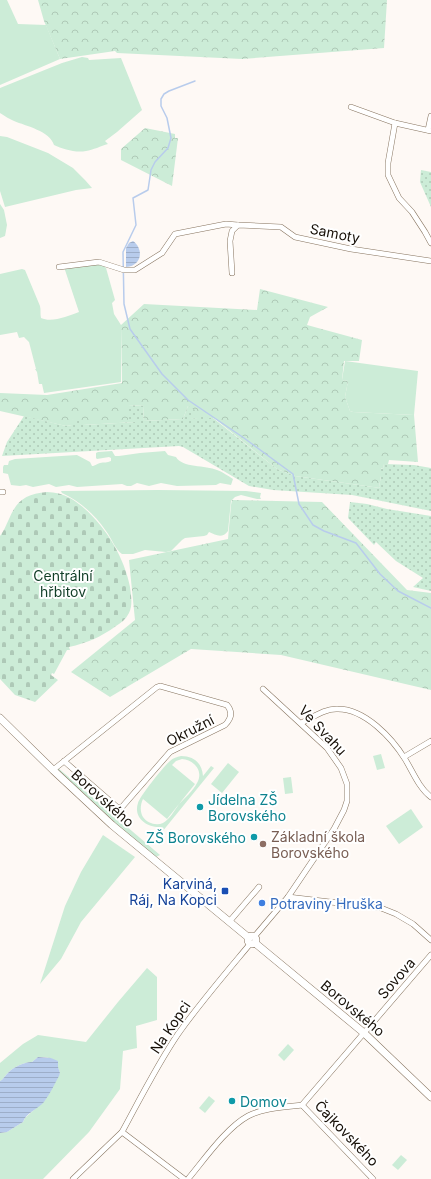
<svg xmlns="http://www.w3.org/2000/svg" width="431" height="1179" font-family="Inter,sans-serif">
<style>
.green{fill:#ccecd7;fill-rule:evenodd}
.forest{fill:url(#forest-crowns)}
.cemetery{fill:url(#cemetery-stones)}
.garden{fill:url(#garden-dots)}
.water{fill:url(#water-rules)}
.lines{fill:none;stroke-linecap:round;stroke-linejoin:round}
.stream{stroke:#b8ccec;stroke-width:1.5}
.minor-casing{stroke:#87745f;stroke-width:6}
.secondary-casing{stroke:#87745f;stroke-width:8}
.minor{stroke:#fff;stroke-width:5}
.secondary{stroke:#fff;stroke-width:7}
.culture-dot{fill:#0f9aa8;stroke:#fff;stroke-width:1.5}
.education-dot{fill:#8d6e63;stroke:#fff;stroke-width:1.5}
.transit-dot{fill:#1a4fb4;stroke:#fff;stroke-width:1.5}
.shop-dot{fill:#3f7fe0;stroke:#fff;stroke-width:1.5}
.labels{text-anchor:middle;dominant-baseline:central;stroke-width:4;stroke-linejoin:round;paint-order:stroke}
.street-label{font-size:14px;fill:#160f07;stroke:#fff}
.park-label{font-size:14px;fill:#113e27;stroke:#fff}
.culture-label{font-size:14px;fill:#0d838f;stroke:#fff;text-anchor:start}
.education-label{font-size:14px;fill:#785e54;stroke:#fff;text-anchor:start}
.transit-label{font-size:14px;fill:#164399;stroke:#fff;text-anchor:end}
.shop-label{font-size:14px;fill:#366cbe;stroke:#fff;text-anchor:start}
</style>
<defs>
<pattern id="forest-crowns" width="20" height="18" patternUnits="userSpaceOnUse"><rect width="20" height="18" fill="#ccecd7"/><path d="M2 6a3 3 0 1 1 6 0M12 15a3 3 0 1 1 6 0" fill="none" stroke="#aec9b7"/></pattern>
<pattern id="cemetery-stones" width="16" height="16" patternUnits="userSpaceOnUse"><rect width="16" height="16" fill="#ccecd7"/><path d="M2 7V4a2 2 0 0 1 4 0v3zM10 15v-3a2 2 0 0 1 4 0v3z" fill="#aec9b7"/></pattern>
<pattern id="garden-dots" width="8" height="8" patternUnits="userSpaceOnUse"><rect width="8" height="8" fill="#ccecd7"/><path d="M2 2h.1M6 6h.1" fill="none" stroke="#aec9b7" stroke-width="1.8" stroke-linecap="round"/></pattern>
<pattern id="water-rules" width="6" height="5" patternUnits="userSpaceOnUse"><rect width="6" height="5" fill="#b8ccec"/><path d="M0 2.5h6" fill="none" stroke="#9daec9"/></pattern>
</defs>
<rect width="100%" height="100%" fill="#fef9f5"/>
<g class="green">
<path d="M0 0H7L18 24 46 25 60 59 0 85Z"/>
<path d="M82 57 88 58 89 60 121 58 142 110 117 132 105 141 108 144C101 146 93 150 86 151 75 153 63 149 54 145 50 131 26 126 14 121 9 119 5 116 0 113V88L62 63Z"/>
<path d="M0 136 7 137 48 153 73 168 85 180 92 188 76 190 5 207 0 191Z"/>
<path d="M0 204 4 210 7 225 5 236 0 238Z"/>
<path d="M100 263 106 268 115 300 112 303 114 314 121 325V382L44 393 42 384H39L37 372 35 369H36L29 342 24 337 19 338 17 332 0 335V274L22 269 25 270 40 306C41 310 40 314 41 318 52 323 68 316 79 312L64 267Z"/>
<path d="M345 361 418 371 414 415 353 412 350 411 345 397 348 381 342 380Z"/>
<path d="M112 451 115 456H119L140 453 165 451 168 455 176 457C182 468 206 465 217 470 223 472 228 476 233 479L231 485 220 483 216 485 177 486 161 483 149 486 137 483 131 486H127L122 484 77 487 69 485 56 487 49 484 33 487 26 485 20 486 11 485 8 474 3 473V467L4 465H8L9 461 15 459 77 455 90 462 92 466C95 466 96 464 100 463 104 462 107 463 111 461V458L109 457 97 459 96 458V453L98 452Z"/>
<path d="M158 490 246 491 261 493 260 497 261 499H257L241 495 235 497 231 501 228 531C222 539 216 535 209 532L207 535 204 536 185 538 182 540 171 551 166 552 145 550 133 554H122C115 549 112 539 106 531 95 515 80 501 62 493L61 491Z"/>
<path d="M381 754 385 768 377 770 373 756Z"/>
<path d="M181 756C194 756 202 763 203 776L211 766 214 768 162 832 159 830 161 827C147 828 133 818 138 803 140 796 164 766 170 761 173 758 177 757 181 756ZM182 759C194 760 204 771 197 783 193 791 185 798 179 804 175 810 169 820 163 823 156 826 147 823 143 817 140 812 140 805 143 799L167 819 195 784 172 765 176 761Z"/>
<path d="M228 763 239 772 222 793 211 784Z"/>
<path d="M58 768 160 855 156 857 128 835 58 772Z"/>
<path d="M291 777 293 793 285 794 283 778Z"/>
<path d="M411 809 423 827 399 844 386 826Z"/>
<path d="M103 835 135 857 81 922 61 959 40 984 65 906 81 872Z"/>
<path d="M147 968 157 977V1020L136 1026 137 1048 123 1051 120 1089 89 1132 43 1179H0V1133L7 1132 23 1122 25 1118 45 1100 60 1073C55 1059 54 1057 38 1057L32 1062C27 1061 13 1067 9 1072 5 1075 4 1079 0 1081V1063L23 1044 38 1035 86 1042 118 1002Z"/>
<path d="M288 1044 294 1050 284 1061 278 1055Z"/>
<path d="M209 1096 215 1101 205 1113 199 1108Z"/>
<path d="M401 1155 407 1160 398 1170 392 1165Z"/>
</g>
<g class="forest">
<path d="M38 0H387L384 48 242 59 117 53 115 51 60 59 44 21Z"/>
<path d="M145 128 175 134V138H178L172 186 121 160V149Z"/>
<path d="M260 289 328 307 310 317 307 325 362 340 359 361H344L342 380 348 381 345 397 350 411 353 412 414 415 418 462 389 460 388 464H384L383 469 381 468V476L379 487 380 488 295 476 277 469 214 418 190 419 191 416 188 406 183 419 143 421 144 406 128 405 136 422 83 425 72 419V425L66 426 0 411V393L47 395 122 383 121 325 144 304 257 310Z"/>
<path d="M232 500 322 502 407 590 431 593V690L281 655 191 649 110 697 71 672 135 620 129 560 228 539 231 505Z"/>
</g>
<path class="cemetery" d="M47 492C55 492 63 494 70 498 99 515 124 554 130 587 131 595 133 605 129 613 126 619 121 623 116 626 101 637 87 643 69 647L70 650H67L54 674 52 673 51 675 58 680 35 702 15 695 0 679V536C4 531 6 525 9 519 17 500 26 494 47 492Z"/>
<g class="garden">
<path d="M421 170 431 172V207L420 182Z"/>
<path d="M128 405 144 406 143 421 183 419 188 406 195 410 191 419 198 418 200 413 209 418H213L277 469 295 476 380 488 379 487 381 476 379 475 380 468 383 469 384 464 414 465 431 468V511L352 495 273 490 249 486 183 447 179 446 2 456 7 442 24 416 66 426 72 425V419L83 420V425L135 422V420L128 421Z"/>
<path d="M350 502 367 504 387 509 431 516V591L413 587 423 578 396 561 376 542 374 545 348 518Z"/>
</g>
<g class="water">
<path d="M133 241C144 249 142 266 126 267V248L129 243Z"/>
<path d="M38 1057 51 1058 58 1061V1067L60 1073 59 1076C54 1085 50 1094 44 1102 38 1109 26 1113 23 1122L7 1132 0 1133V1081C4 1079 5 1075 9 1072 13 1067 27 1061 32 1062Z"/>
</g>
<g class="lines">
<path class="stream" d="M195 81 169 91 164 94 161 99V106L167 118 171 138 168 148 155 162 151 170 148 190 133 198 136 225 123 252 124 304 130 329 162 374 188 400 244 438 293 474 299 504 313 525 324 531 356 543 380 574 398 591 431 608"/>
<defs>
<g id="minor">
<path d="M351 107 395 123 431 131"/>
<path d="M395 123 388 163V175L399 198 412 212 425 232 431 243"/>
<path d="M428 130 431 116"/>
<path d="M59 267 99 262 124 270H135L162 253 175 234 226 224 238 225"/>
<path d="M232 273 230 241 232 231 238 225 281 227 295 237 351 249 431 261"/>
<path d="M0 492H3"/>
<path d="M301 723C312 718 325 708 338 709 365 709 392 738 405 759 413 772 419 788 431 797"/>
<path d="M404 757 431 741"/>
<path d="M53 770 58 766 157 687 160 686 227 705C233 712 231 719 225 725L170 752 122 807H117L64 761"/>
<path d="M288 897 381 908 396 914 413 924 431 940"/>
<path d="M229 922 259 887"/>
<path d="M254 937 288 897 334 829 344 810 347 801V784L341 768 327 748 263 689"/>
<path d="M302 1105 373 1179"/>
<path d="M122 1132C140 1099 157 1065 178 1034 200 1003 225 974 250 944"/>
<path d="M73 1179 122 1132 184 1179"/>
<path d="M188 1179C204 1160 226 1128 248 1116 263 1108 285 1107 302 1105L431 955"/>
</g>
<g id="secondary">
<path d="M0 718 53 770 112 825 249 938"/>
<circle cx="252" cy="940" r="4"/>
<path d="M255 943 364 1033 431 1097"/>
</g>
</defs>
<use href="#minor" class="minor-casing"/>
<use href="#secondary" class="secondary-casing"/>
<use href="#minor" class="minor"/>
<use href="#secondary" class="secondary"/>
</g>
<g class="culture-dot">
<circle cx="200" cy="807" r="4"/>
<circle cx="254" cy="837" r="4"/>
<circle cx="232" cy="1101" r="4"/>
</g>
<circle class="education-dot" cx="263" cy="844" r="4"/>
<rect class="transit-dot" x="221" y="887" width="8" height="8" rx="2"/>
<circle class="shop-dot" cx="262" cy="903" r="4"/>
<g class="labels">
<g class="street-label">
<text transform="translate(335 233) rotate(11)">Samoty</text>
<text transform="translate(190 730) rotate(-27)">Okružní</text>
<text transform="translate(323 730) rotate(47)">Ve Svahu</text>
<text transform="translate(103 798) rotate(42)">Borovského</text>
<text transform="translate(396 978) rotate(-49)">Sovova</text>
<text transform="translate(353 1008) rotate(40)">Borovského</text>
<text transform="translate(170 1027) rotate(-56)">Na Kopci</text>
<text transform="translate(347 1133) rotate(46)">Čajkovského</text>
</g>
<g class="park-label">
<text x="63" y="575">Centrální<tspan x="63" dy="16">hřbitov</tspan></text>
</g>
<g class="culture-label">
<text x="208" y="799">Jídelna ZŠ<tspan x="208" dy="16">Borovského</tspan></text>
<text x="246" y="837" text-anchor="end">ZŠ Borovského</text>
<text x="240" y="1101">Domov</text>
</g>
<g class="education-label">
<text x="271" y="836">Základní škola<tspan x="271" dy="16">Borovského</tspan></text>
</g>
<g class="transit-label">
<text x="217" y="883">Karviná,<tspan x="217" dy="16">Ráj, Na Kopci</tspan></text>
</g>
<g class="shop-label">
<text x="270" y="903">Potraviny Hruška</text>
</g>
</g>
</svg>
